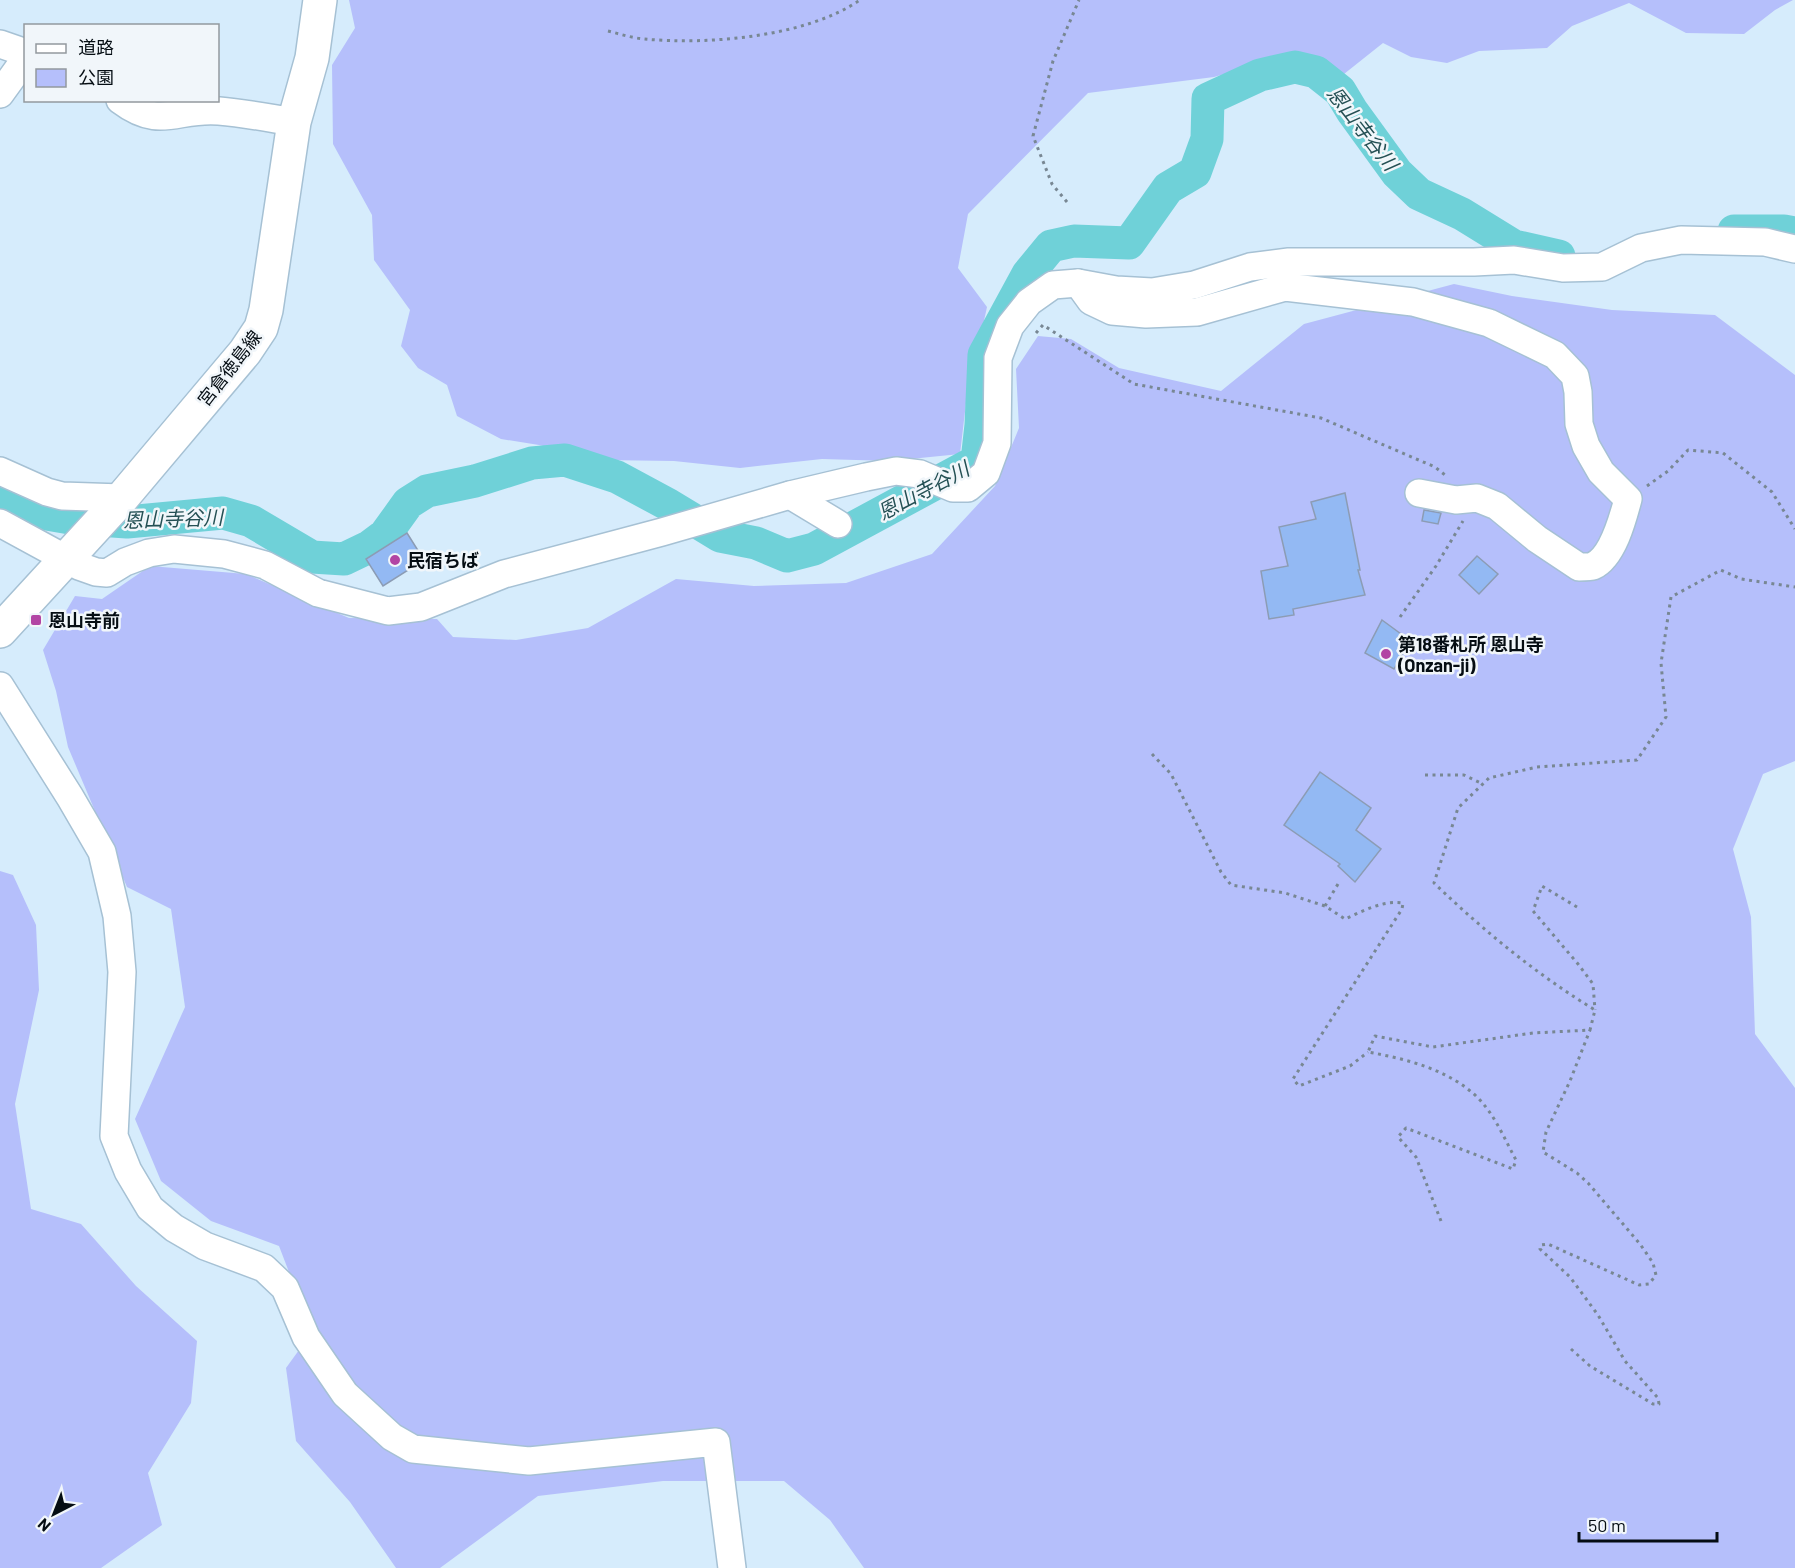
<svg xmlns="http://www.w3.org/2000/svg" width="1795" height="1568" font-family="Barlow,'Noto Sans JP',sans-serif">
<style>
.green{fill:#b5bffb}
.lines{fill:none;stroke-linecap:round;stroke-linejoin:round}
.river{stroke:#6fd1d8;stroke-width:33}
.building{fill:#93b9f3;stroke:#8c9cb4;stroke-width:1.5}
.minor-casing{stroke:#a6c1d4;stroke-width:30}
.major-casing{stroke:#a6c1d4;stroke-width:36}
.path{stroke:#788793;stroke-width:3;stroke-dasharray:3 4.5;stroke-linecap:butt}
.minor{stroke:#fff;stroke-width:27}
.major{stroke:#fff;stroke-width:33}
.poi-dot{fill:#b245a4;stroke:#f1f6fa;stroke-width:2}
.labels{text-anchor:middle;dominant-baseline:central;stroke-width:5;stroke-linejoin:round;paint-order:stroke}
.street-label{font-size:18px;fill:#050d13;stroke:#f1f6fa}
.poi-label{font-size:18px;font-weight:bold;fill:#050d13;stroke:#f1f6fa;text-anchor:start}
.water-label{font-size:20px;font-style:italic;fill:#245054;stroke:#f1f6fa}
</style>
<rect width="100%" height="100%" fill="#d6ecfc"/>
<g class="green">
<path d="M349 0H1793L1775 10 1744 34 1686 33 1629 3 1572 26 1547 48 1479 51 1447 63 1411 57 1383 43 1344 74 1287 56 1214 77 1088 93 968 214 958 268 987 307 966 403 960 454 890 461 822 459 740 468 674 461 603 460 539 445 501 439 457 416 447 385 418 368 401 346 410 310 374 260 372 215 333 144 332 65 355 28Z"/>
<path d="M1454 284 1512 296 1612 310 1715 315 1795 375V761L1763 774 1733 849 1751 917 1755 1034 1795 1088V1568H864L830 1520 784 1481H663L538 1496 440 1568H396L350 1502 296 1441 286 1368 312 1332 279 1246 211 1221 161 1181 135 1119 185 1007 171 909 127 887 68 747 56 691 43 650 75 596 102 599 150 566 246 574 349 618 437 619 453 637 516 640 588 628 676 579 754 586 846 583 932 554 995 486 1019 428 1016 369 1038 336 1071 339 1119 368 1221 391 1304 324Z"/>
<path d="M0 871 13 875 36 925 39 990 15 1104 31 1209 81 1224 136 1286 197 1341 191 1403 148 1473 162 1525 101 1568H0Z"/>
</g>
<g class="lines">
<g class="river">
<path d="M1734 231H1784L1795 233"/>
<path d="M0 496 35 512 70 518 127 522 223 513 251 521 312 557 344 559 369 547 385 535 408 503 427 491 475 481 532 463 565 460 617 477 669 505 720 536 756 543 787 556 814 549 977 461 981 425 984 355 1028 274 1051 246 1074 241 1129 243 1168 188 1195 172 1207 139 1208 99 1260 75 1295 67 1316 72 1340 91 1352 111 1397 173 1419 194 1462 214 1514 246 1559 256"/>
</g>
</g>
<g class="building">
<path d="M1345 493 1360 570H1358L1365 595 1293 609 1294 615 1269 619 1261 571 1288 566 1279 527 1316 519 1311 502Z"/>
<path d="M1424 510 1441 513 1438 524 1422 521Z"/>
<path d="M407 533 424 560 383 586 366 559Z"/>
<path d="M1477 556 1498 574 1479 594 1459 575Z"/>
<path d="M1382 620 1401 634 1399 639 1408 644 1394 669 1365 653Z"/>
<path d="M1320 772 1371 808 1356 830 1381 849 1355 882 1338 866 1340 864 1284 825Z"/>
</g>
<g class="lines">
<defs>
<g id="minor">
<path d="M0 44 26 53"/>
<path d="M0 94 26 58"/>
<path d="M120 100C161 131 177 107 219 111 244 113 269 118 294 122"/>
<path d="M1078 283 1091 301 1112 311 1146 314 1197 312 1285 287 1413 302 1489 323 1555 355 1575 376 1578 392 1579 424 1586 446 1601 472 1628 499C1623 518 1613 557 1593 566 1590 567 1583 567 1579 567L1537 539 1497 506 1477 498 1456 500 1419 493"/>
<path d="M0 471 47 492 62 496 122 498"/>
<path d="M790 495 838 524"/>
<path d="M0 523 79 566 96 572 107 573 125 562 149 553 174 549 224 554 265 565 318 593 388 611 421 607 504 574 662 532 790 495 866 477 896 471 920 474 953 488H968L986 473 997 443 998 358 1010 326 1029 302 1053 285 1078 283 1116 290 1152 292 1194 285 1250 267 1289 262H1474L1514 260 1563 268 1602 267 1641 248 1681 240 1765 242 1795 249"/>
<path d="M0 686 70 797 102 852 117 916 122 972 114 1136 128 1171 150 1208 174 1228 205 1246 264 1268 285 1288 306 1337 345 1394 392 1437 413 1449 529 1461 716 1442 732 1568"/>
</g>
<path id="major" d="M0 631 122 498 245 352 261 328 266 310 294 122 312 58 320 0"/>
</defs>
<use href="#minor" class="minor-casing"/>
<use href="#major" class="major-casing"/>
<g class="path">
<path d="M608 31C620 34 632 38 644 39 709 45 806 37 860 0"/>
<path d="M1067 202 1052 184 1033 136 1053 61 1079 0"/>
<path d="M1036 333 1043 325 1134 384 1321 418 1435 467 1445 475"/>
<path d="M1647 486 1668 471 1688 450 1723 453 1772 492 1795 529"/>
<path d="M1400 617 1436 566 1463 521"/>
<path d="M1152 754 1171 774 1221 872 1231 885 1285 893 1325 906 1345 919C1363 911 1383 900 1403 903L1402 909 1293 1079 1299 1086 1350 1066 1368 1052"/>
<path d="M1425 775H1464L1483 784"/>
<path d="M1325 906 1338 884"/>
<path d="M1577 907 1542 886 1533 911 1578 964 1593 984 1595 1010"/>
<path d="M1441 1221 1416 1157 1398 1137 1406 1128 1513 1169 1516 1160C1504 1138 1494 1113 1476 1096 1447 1069 1406 1059 1368 1052L1375 1036 1433 1047 1533 1033 1590 1030 1595 1010C1536 974 1484 931 1434 883L1458 808 1489 778 1537 767 1637 760 1666 717 1661 663 1671 597 1721 570 1741 579 1795 587"/>
<path d="M1571 1349 1590 1366 1653 1404H1659L1658 1398 1625 1361 1598 1315 1570 1277 1540 1249 1541 1245 1548 1244 1639 1285 1649 1284 1656 1275 1653 1263 1640 1244 1588 1183 1577 1173 1543 1152 1546 1132 1570 1081 1590 1030"/>
</g>
<use href="#minor" class="minor"/>
<use href="#major" class="major"/>
</g>
<g class="poi-dot">
<circle cx="395" cy="560" r="6"/>
<rect x="30" y="614" width="12" height="12" rx="3"/>
<circle cx="1386" cy="654" r="6"/>
</g>
<g class="labels">
<g class="street-label">
<text transform="translate(229 368) rotate(-52)">宮倉徳島線</text>
</g>
<g class="poi-label">
<text x="407" y="560">民宿ちば</text>
<text x="48" y="620">恩山寺前</text>
<text x="1398" y="644">第18番札所 恩山寺<tspan x="1398" dy="21">(Onzan-ji)</tspan></text>
</g>
<g class="water-label">
<text transform="translate(1363 128) rotate(52)">恩山寺谷川</text>
<text transform="translate(923 490) rotate(-28)">恩山寺谷川</text>
<text transform="translate(173 518) rotate(-2)">恩山寺谷川</text>
</g>
</g>
<rect x="24" y="24" width="195" height="78" fill="#f1f6fa" stroke="#93999e" stroke-width="1.5"/>
<rect x="36" y="44" width="30" height="9" fill="#ffffff" stroke="#93999e" stroke-width="1.5"/>
<text x="78" y="54" font-size="18" fill="#050d13">道路</text>
<rect x="36" y="69" width="30" height="18" fill="#b5bffb" stroke="#93999e" stroke-width="1.5"/>
<text x="78" y="84" font-size="18" fill="#050d13">公園</text>
<g transform="translate(54 1514) rotate(222)" stroke="#f1f6fa" stroke-width="4.5" paint-order="stroke">
<path d="M0-4.5L10 22L0 15L-10 22Z" fill="#050d13"/>
<text y="-9" font-size="16" font-weight="bold" text-anchor="middle" fill="#050d13">N</text>
</g>
<path d="M1579 1532v9h138v-9" fill="none" stroke="#050d13" stroke-width="3"/>
<text x="1588" y="1532" font-size="18" fill="#050d13" stroke="#f1f6fa" stroke-width="4.5" paint-order="stroke">50 m</text>
</svg>
